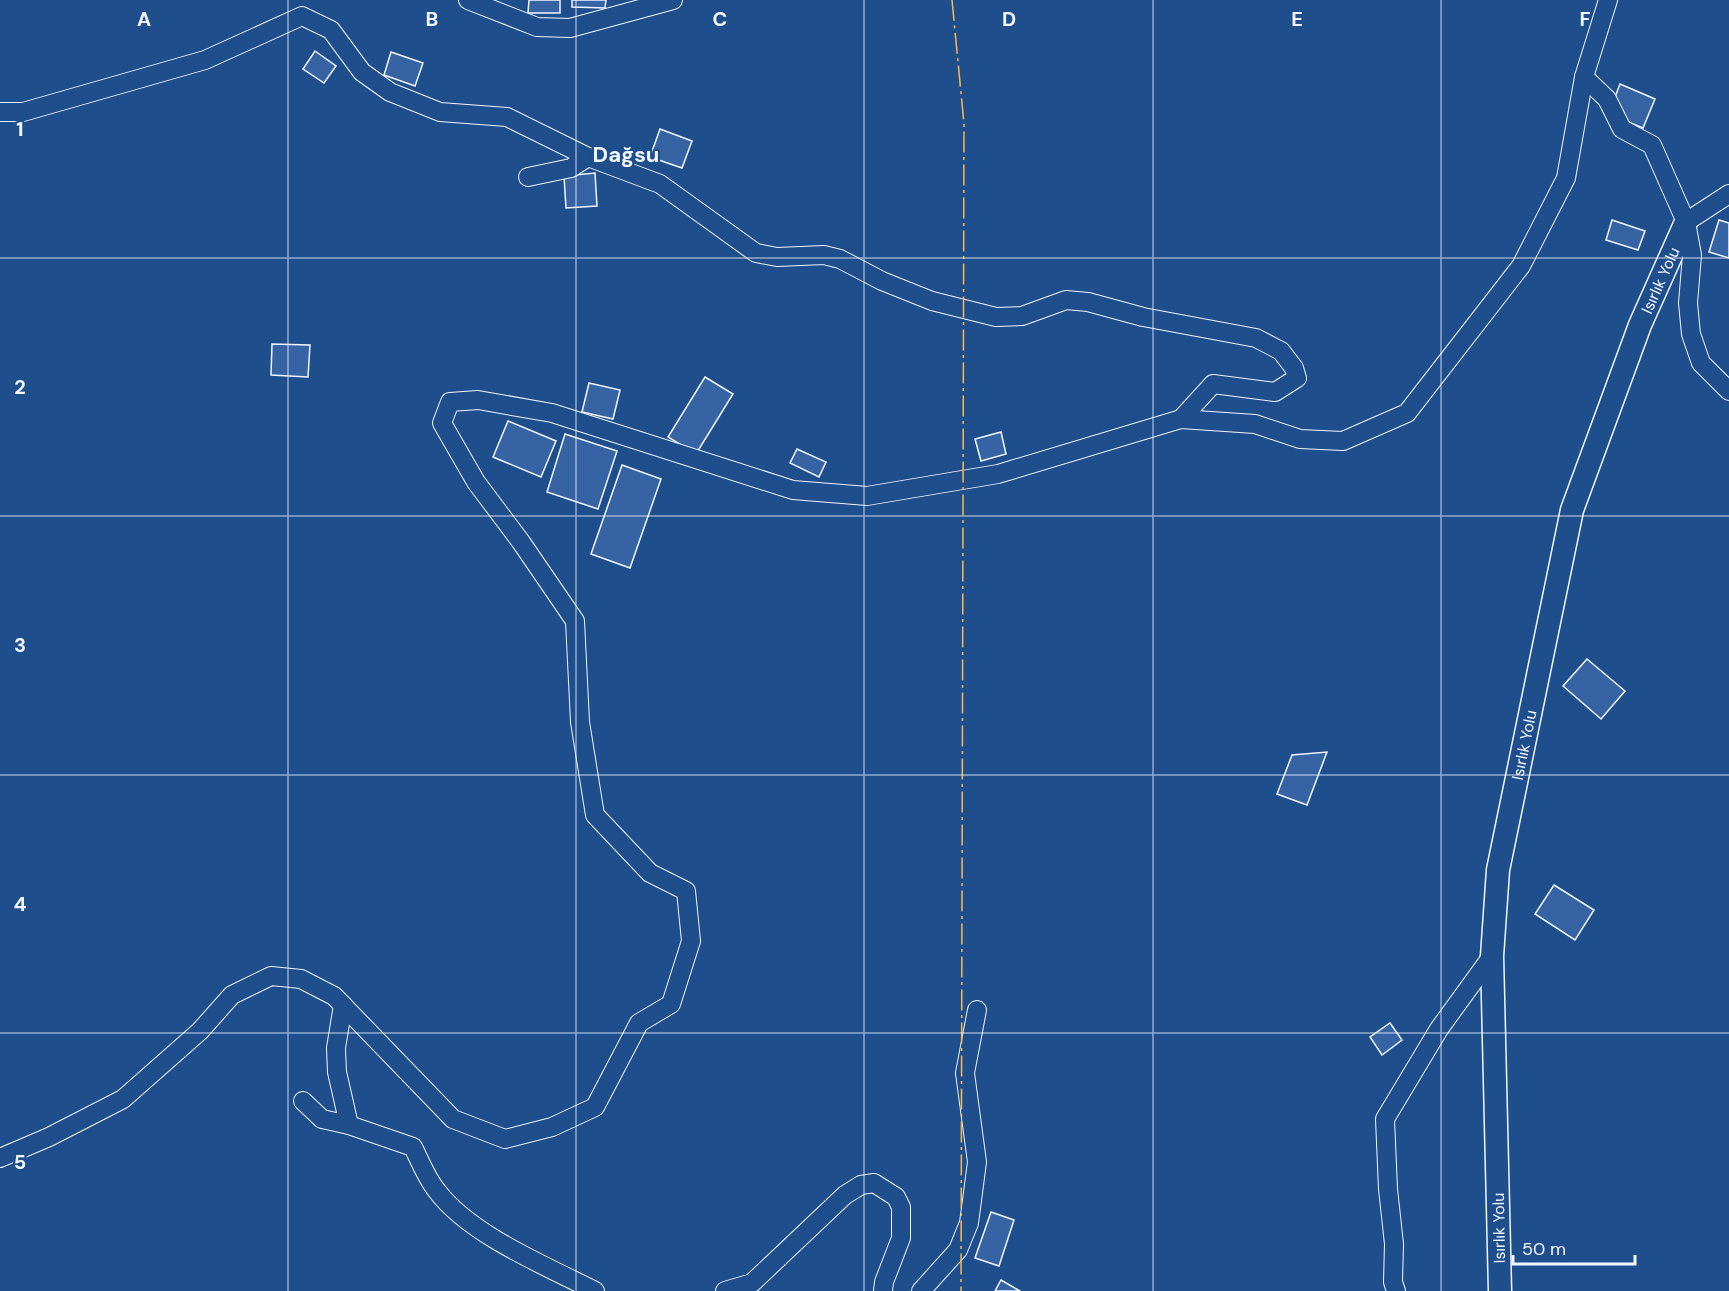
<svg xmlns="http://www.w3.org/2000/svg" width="1729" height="1291" font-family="'DM Sans',sans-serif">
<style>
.building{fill:#3563a3;stroke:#f2f6ff;stroke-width:1.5}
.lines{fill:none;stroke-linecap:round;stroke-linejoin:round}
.minor-casing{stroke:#f2f6ff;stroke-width:20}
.major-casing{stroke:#f2f6ff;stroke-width:25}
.minor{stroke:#1f4e8c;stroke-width:18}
.major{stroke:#1f4e8c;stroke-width:22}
.power{stroke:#ffb74d;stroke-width:1.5;stroke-dasharray:21 4.5 3 4.5;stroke-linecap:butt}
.grid{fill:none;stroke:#f2f6ff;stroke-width:1.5;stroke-opacity:0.55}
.labels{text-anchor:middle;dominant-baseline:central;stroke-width:4.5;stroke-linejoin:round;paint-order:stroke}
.street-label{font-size:16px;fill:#f2f6ff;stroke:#1f4e8c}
.district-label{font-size:22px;font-weight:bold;fill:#f2f6ff;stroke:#1f4e8c}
.grid-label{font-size:20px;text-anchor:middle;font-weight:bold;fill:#f2f6ff;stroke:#1f4e8c;stroke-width:4.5;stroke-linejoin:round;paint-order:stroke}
</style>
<rect width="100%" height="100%" fill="#1f4e8c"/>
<g class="building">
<path d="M529 0H560V13H528Z"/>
<path d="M572 0H606L605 8 572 7Z"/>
<path d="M315 51 336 66 324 83 303 69Z"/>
<path d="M391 52 423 63 415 86 384 75Z"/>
<path d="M1620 84 1655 99 1643 128 1618 118 1612 105Z"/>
<path d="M660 129 692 141 682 168 650 157Z"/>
<path d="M595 173 597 206 566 208 564 176Z"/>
<path d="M1612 220 1645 231 1638 250 1606 240Z"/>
<path d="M1719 220 1729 223V258L1709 252Z"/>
<path d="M272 344 310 345 308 377 271 375Z"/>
<path d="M705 377 733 394 696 454 668 437Z"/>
<path d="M589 383 620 390 613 419 582 412Z"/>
<path d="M508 421 556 441 541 477 493 457Z"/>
<path d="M1001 432 1006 454 981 461 975 439Z"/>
<path d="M565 434 617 451 598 509 547 492Z"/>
<path d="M797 449 826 462 819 477 790 463Z"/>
<path d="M622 465 661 479 630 568 591 554Z"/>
<path d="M1587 659 1625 691 1601 719 1563 686Z"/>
<path d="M1327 752 1307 805 1277 794 1292 755Z"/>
<path d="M1554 885 1594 910 1575 940 1535 914Z"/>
<path d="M1390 1023 1402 1040 1382 1055 1370 1037Z"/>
<path d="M991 1212 1014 1220 999 1266 975 1258Z"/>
<path d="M1001 1280 1020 1291H995Z"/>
</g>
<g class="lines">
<defs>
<g id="minor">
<path d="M468 0 537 27 570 28 673 0"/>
<path d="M1584 77 1607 99 1622 129 1652 145 1686 222 1692 255 1688 303 1691 334 1701 363 1729 391"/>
<path d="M0 112H23L205 60 302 16 331 30 362 72 390 92 440 112 507 117 588 157 660 184 756 253 777 257 824 255 840 259 882 281 932 301 996 317 1022 316 1066 300 1088 302 1143 317 1256 338 1281 351 1294 368 1297 378 1275 392 1213 384 1181 419"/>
<path d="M528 177 571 168 588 157"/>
<path d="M1686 222 1729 194"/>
<path d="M343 1005 336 1048 337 1072 349 1125"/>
<path d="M303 1101 322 1119 349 1125 413 1147C420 1161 427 1179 437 1191 470 1235 546 1266 595 1291"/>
<path d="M0 1158 49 1137 123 1099 200 1031 232 995 271 976 301 979 334 996 453 1119 505 1139 552 1127 595 1107 639 1023 671 1004 691 941 686 891 650 873 595 815 580 722 575 621 521 542 476 482 442 423 450 402 478 400 552 413 793 490 867 496 998 474 1181 419 1255 424 1300 439 1343 441 1407 413 1521 266 1566 178 1584 77 1608 0"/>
<path d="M725 1291 752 1283 845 1195 861 1185 874 1183 896 1197 901 1207V1238L884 1282 883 1291"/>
<path d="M921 1291 958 1250 969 1223 977 1162 965 1073 977 1010"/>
<path d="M1396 1291 1393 1282 1394 1244 1388 1189 1385 1119 1439 1029 1492 956"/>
</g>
<g id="major">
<path id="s1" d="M1500 1291 1492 956 1498 870 1572 510 1640 325 1686 222"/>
</g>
</defs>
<use href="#minor" class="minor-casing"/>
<use href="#major" class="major-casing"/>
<use href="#minor" class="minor"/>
<use href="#major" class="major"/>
<path class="power" d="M952 0 964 124 961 1291"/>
</g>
<path class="grid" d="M288 0V1291M576 0V1291M864 0V1291M1153 0V1291M1441 0V1291M0 258H1729M0 516H1729M0 775H1729M0 1033H1729"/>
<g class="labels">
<g class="street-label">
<text stroke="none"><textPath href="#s1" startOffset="1035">Isırlık Yolu</textPath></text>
<text stroke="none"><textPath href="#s1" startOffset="549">Isırlık Yolu</textPath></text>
<text transform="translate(1499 1228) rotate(-91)">Isırlık Yolu</text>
</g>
<g class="district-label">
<text x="626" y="154">Dağsu</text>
</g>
</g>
<g class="grid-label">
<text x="144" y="26">A</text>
<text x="432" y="26">B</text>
<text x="720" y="26">C</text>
<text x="1009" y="26">D</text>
<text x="1297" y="26">E</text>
<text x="1585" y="26">F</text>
<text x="20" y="136">1</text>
<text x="20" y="394">2</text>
<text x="20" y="652">3</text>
<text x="20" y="911">4</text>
<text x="20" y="1169">5</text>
</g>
<path d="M1513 1255v9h122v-9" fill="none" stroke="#f2f6ff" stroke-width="3"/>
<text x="1522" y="1255" font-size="18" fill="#f2f6ff" stroke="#1f4e8c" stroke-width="4.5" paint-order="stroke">50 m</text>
</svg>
